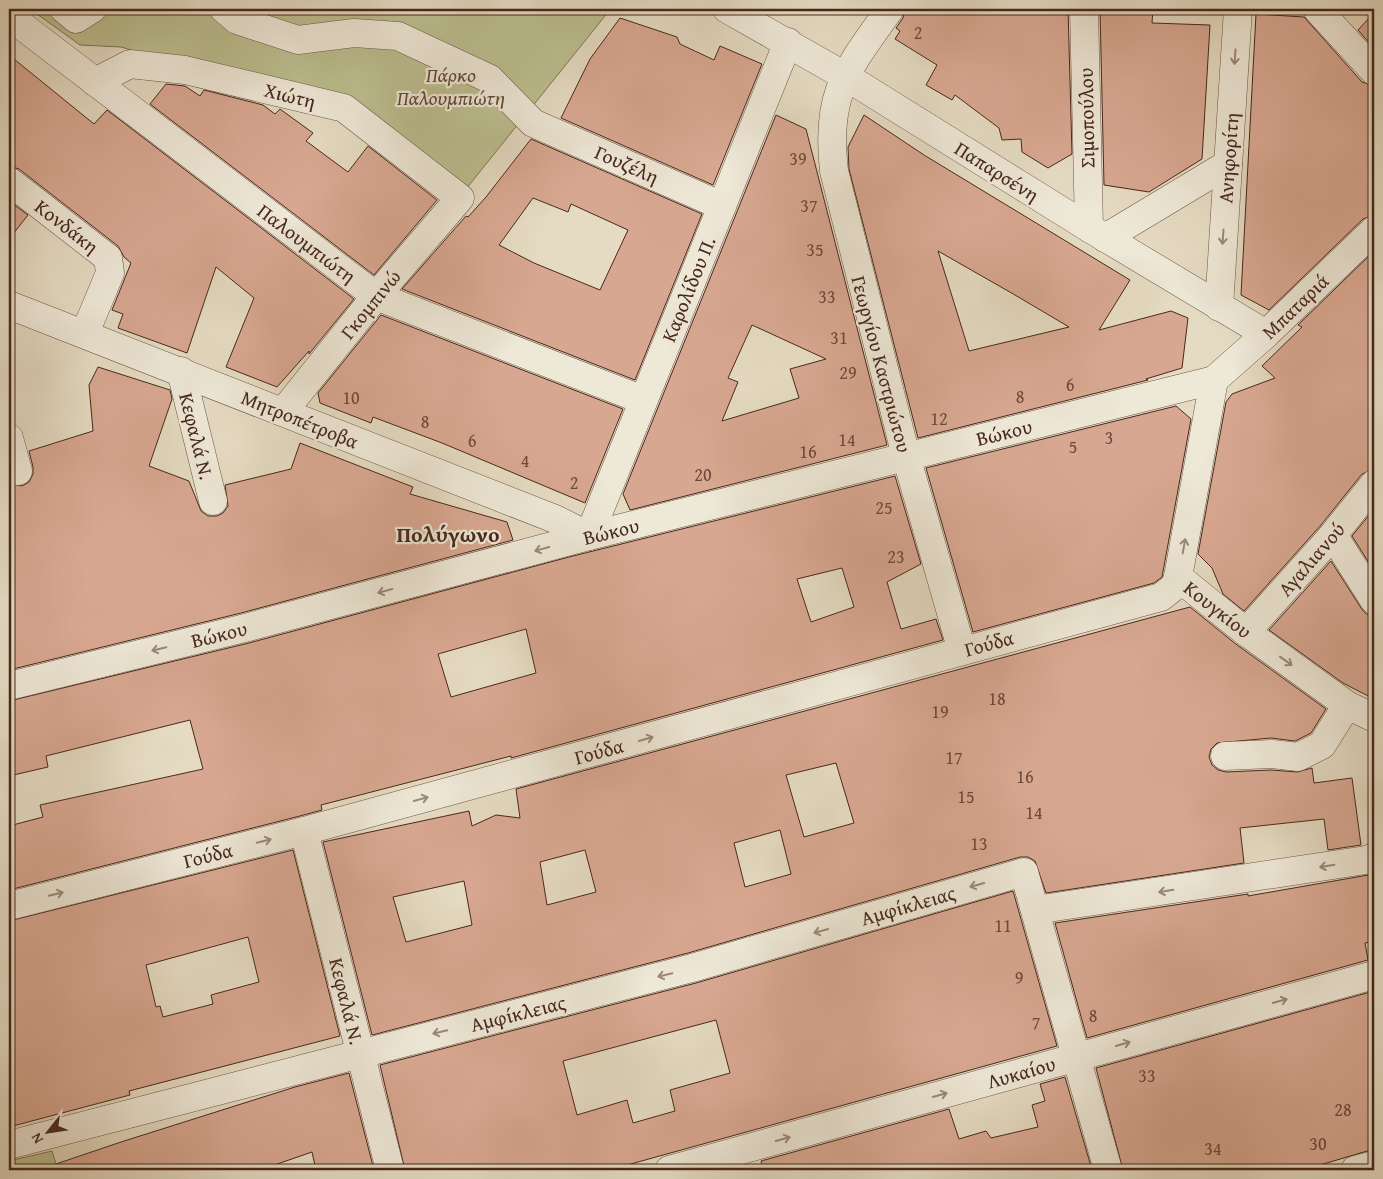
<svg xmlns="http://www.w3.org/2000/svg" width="1383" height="1179" font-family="'Gentium Book Plus',serif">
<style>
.green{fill:#bbbe8f;stroke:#827356}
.building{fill:#d8a791;stroke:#48281d;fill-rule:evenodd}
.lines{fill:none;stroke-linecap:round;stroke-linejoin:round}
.minor-casing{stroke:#6f5546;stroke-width:29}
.minor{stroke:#eee8d7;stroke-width:28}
.oneway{stroke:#9b887a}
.labels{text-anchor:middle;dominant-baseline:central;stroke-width:4.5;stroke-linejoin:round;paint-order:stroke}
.number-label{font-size:18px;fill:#6c483a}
.park-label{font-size:20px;font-style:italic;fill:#5f4634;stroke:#eee8d7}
.street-label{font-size:20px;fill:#48281d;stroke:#eee8d7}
.quarter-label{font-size:22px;font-weight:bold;fill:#48281d;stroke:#eee8d7}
</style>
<rect width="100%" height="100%" fill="#e5dbc2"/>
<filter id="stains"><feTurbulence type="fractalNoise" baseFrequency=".004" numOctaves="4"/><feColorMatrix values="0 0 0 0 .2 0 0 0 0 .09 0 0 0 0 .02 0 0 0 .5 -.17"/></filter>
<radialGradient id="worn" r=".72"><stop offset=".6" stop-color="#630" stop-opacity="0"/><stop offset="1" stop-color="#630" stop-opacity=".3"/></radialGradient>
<g class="green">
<path d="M30 9H599L609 11 466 189 347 100 157 58 121 47 80 45Z"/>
<path d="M52 1151 58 1170H9V1161Z"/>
</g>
<g class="building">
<path d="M905 9H1068L1072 154 1048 168 1022 152 1021 139 1002 140 999 128 955 95 952 100 926 85 937 65 895 39 900 31 896 28 903 18Z"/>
<path d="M1100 9H1153L1152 23 1210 25 1202 159 1149 192 1104 185Z"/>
<path d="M1374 13V48L1358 30Z"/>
<path d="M1256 14 1304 17 1362 82 1374 86V215L1363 219 1269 310 1241 295Z"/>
<path d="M620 18 677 37 680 44 714 60 720 46 762 64 713 185 561 118 590 59Z"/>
<path d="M9 55 94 124 107 110 354 299 309 354V351L277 387 226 367 254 298 216 267 187 353 118 328 123 314 112 310 131 263 124 257 118 246 19 169 9 166Z"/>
<path d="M166 84 185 86 200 96 204 90 263 105 275 114 280 109 313 133 306 141 348 172 368 146 437 200 374 275 150 104Z"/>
<path d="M776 115 806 129 887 445 630 510 623 494ZM752 325 826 359 790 369 799 398 722 421 738 382 728 378Z"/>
<path d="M864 115 924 155 1130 280 1099 330 1171 311 1188 318 1182 368 1146 379 1148 380 918 438 849 169 848 147ZM938 251 1015 295 1069 327 969 351Z"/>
<path d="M531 139 702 214 635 380 402 289 466 216 468 217 486 197ZM533 198 568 212 571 204 628 230 600 290 534 263 499 245Z"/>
<path d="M9 201 28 215 9 239Z"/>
<path d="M1374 251V469L1362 474 1321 525 1244 611 1223 594 1212 568 1198 554 1226 402 1232 394 1275 378 1262 366 1302 327 1298 325Z"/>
<path d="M381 315 623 409 585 503 442 443 373 417 371 423 320 403 318 393Z"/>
<path d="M98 367 170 390 172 399 149 466 189 481 201 511 208 516H217L223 513 228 506 225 485 291 469 300 443 413 487 410 494 507 522 513 540 241 613 9 670V483L22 486 29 482 33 474V467L29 451 93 431 89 385Z"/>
<path d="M1176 406 1191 419 1162 577 1154 583 973 632 926 468Z"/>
<path d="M895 476 921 564 887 582 901 629 936 619 943 640 511 758V756L321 805 322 810 300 816 9 890V826L43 817 40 805 203 769 190 720 46 756 48 767 9 776V701L249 643 569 557ZM842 568 854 607 811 622 797 579ZM526 629 536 673 451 697 438 654Z"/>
<path d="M1374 509V571L1352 536Z"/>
<path d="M1331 561 1361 608 1366 614 1374 616V699L1343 683 1269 630Z"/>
<path d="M1190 607 1237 645 1326 709 1311 733 1295 741 1271 738 1217 743 1211 749 1209 757 1212 765 1218 770 1226 772 1271 770 1297 772 1312 768 1314 783 1352 778 1361 845 1328 850 1324 819 1240 828 1244 863 1046 893 1035 861 1028 857H1020L688 953 372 1035 323 842 469 811 472 826 496 815 520 818 516 789ZM836 763 854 823 804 837 786 775ZM780 830 791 874 745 887 734 843ZM585 850 596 892 547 905 540 862ZM464 881 472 925 406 942 393 897Z"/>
<path d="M293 850 340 1036 129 1091 130 1095 9 1127V921ZM248 937 259 982 211 995 213 1004 163 1017 160 1006 156 1007 146 965Z"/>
<path d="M1374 874V941L1365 943 1368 960 1087 1038 1055 923 1248 894V896Z"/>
<path d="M1013 891 1057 1046 609 1170H405L380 1065 696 983ZM716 1020 730 1073 670 1090 675 1111 633 1123 627 1100 577 1115 563 1061Z"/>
<path d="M1374 991V1149L1303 1170H1123L1096 1068Z"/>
<path d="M349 1073 374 1170H316L312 1152 260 1170H51L50 1166 121 1142 295 1087Z"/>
<path d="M1065 1077 1092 1170H763L761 1161 949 1109 959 1139 986 1131 991 1138 1038 1127 1032 1105 1045 1101 1040 1084Z"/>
</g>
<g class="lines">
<defs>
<g id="minor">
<path d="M64 9 76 19 92 9"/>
<path d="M224 9 237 20 298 40 354 33 398 36 490 79 533 123 722 206"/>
<path d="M727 9 845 76 1089 228 1266 334"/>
<path d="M890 9C847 70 825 92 834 171L906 456 962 651"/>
<path d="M1084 9 1089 228"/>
<path d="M1317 9 1374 71"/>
<path d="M9 16 376 296 643 400"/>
<path d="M95 82 130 64 185 70 344 108 460 198 376 296 283 412"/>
<path d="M9 181 108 258 110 273 85 333"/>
<path d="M1105 238 1228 164"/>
<path d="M9 305 555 519 589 536"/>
<path d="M1219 307 1238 9"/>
<path d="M181 371 213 501"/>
<path d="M1214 380 1178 577 1246 632 1347 705 1374 718"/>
<path d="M1214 380 1266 334 1374 230"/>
<path d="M9 438 18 471"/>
<path d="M1333 535 1374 600"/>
<path d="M589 536 788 42"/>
<path d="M1246 632 1333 535 1374 484"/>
<path d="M9 686 245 628 589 536 1214 380"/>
<path d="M1225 756 1272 754 1298 757 1322 745 1347 705"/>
<path d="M304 831 390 1170"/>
<path d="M9 906 304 831 1161 597 1175 586 1178 577"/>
<path d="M1035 910 1366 860 1374 857"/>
<path d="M9 1145 692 968 1024 872 1108 1170"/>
<path d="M669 1170 1374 975"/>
<path d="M1355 1170 1374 1165"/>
</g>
</defs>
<use href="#minor" class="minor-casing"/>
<use href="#minor" class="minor"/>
</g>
<defs><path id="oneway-shaft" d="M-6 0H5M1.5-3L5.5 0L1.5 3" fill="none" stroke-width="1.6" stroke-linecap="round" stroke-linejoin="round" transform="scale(1.25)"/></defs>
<g class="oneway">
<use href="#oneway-shaft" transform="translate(1235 57) rotate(94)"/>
<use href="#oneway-shaft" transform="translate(1223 237) rotate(94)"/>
<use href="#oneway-shaft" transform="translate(1184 546) rotate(-80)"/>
<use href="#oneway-shaft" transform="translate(542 549) rotate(165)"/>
<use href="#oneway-shaft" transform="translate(385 591) rotate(165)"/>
<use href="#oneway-shaft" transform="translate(159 649) rotate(166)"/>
<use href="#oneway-shaft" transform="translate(1286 661) rotate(36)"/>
<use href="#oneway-shaft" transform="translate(646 739) rotate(-16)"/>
<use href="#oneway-shaft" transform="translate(421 799) rotate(-15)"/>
<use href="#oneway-shaft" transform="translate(264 841) rotate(-14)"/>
<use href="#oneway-shaft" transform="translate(1327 866) rotate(171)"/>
<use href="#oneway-shaft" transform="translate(977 885) rotate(164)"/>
<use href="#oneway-shaft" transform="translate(1166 891) rotate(171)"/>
<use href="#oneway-shaft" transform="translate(56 894) rotate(-14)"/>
<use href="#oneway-shaft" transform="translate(821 931) rotate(164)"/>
<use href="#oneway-shaft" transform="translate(665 975) rotate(166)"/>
<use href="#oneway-shaft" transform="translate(1280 1001) rotate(-16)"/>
<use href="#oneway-shaft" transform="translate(440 1032) rotate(166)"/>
<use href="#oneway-shaft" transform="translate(1123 1044) rotate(-16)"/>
<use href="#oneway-shaft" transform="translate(940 1095) rotate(-16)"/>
<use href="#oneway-shaft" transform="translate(783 1139) rotate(-16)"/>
</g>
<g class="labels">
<g class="number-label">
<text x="918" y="32">2</text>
<text x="798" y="158">39</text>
<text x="809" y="205">37</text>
<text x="815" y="249">35</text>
<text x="827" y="296">33</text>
<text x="839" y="337">31</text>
<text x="848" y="372">29</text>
<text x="1070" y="384">6</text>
<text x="1020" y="396">8</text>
<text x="351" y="397">10</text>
<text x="939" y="418">12</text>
<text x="425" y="421">8</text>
<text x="1109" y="437">3</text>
<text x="847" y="439">14</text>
<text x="472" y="440">6</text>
<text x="1073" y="446">5</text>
<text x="808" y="451">16</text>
<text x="525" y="460">4</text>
<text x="703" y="474">20</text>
<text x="574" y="482">2</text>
<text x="884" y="507">25</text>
<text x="896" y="556">23</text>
<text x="997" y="698">18</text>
<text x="940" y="711">19</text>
<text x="954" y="757">17</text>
<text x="1025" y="776">16</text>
<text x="966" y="796">15</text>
<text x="1034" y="812">14</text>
<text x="979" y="843">13</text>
<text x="1003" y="925">11</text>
<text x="1019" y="977">9</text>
<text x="1093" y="1015">8</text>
<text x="1036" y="1022">7</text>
<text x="1147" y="1075">33</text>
<text x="1343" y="1109">28</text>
<text x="1318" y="1143">30</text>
<text x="1213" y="1148">34</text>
</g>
<g class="park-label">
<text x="451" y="74">Πάρκο<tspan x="451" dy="23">Παλουμπιώτη</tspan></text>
</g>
<g class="street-label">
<text transform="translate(290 95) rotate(14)">Χιώτη</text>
<text transform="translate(1086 118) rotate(-91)">Σιμοπούλου</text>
<text transform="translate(1228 158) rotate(-86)">Ανηφορίτη</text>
<text transform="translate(627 164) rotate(24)">Γουζέλη</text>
<text transform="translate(997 171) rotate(32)">Παπαρσένη</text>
<text transform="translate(67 226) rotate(38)">Κονδάκη</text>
<text transform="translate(307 243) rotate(37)">Παλουμπιώτη</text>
<text transform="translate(688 289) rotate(-68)">Καρολίδου Π.</text>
<text transform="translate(370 304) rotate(-51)">Γκομπινώ</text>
<text transform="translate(1295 306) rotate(-44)">Μπαταριά</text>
<text transform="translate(882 364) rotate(75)">Γεωργίου Καστριώτου</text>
<text transform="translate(300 419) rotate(22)">Μητροπέτροβα</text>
<text transform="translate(1004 432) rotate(-14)">Βώκου</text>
<text transform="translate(197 436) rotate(76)">Κεφαλά Ν.</text>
<text transform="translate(611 531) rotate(-14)">Βώκου</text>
<text transform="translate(1311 559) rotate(-49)">Αγαλιανού</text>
<text transform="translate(1218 609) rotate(38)">Κουγκίου</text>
<text transform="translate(219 634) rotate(-14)">Βώκου</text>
<text transform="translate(989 643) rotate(-15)">Γούδα</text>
<text transform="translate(599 751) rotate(-15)">Γούδα</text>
<text transform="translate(208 855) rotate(-14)">Γούδα</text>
<text transform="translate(908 905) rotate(-16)">Αμφίκλειας</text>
<text transform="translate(347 1001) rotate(76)">Κεφαλά Ν.</text>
<text transform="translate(518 1013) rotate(-14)">Αμφίκλειας</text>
<text transform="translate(1021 1072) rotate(-16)">Λυκαίου</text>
</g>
<g class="quarter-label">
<text x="448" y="534">Πολύγωνο</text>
</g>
</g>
<rect width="1383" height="1179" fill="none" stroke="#e5dbc2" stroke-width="30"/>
<rect x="10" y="10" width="1363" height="1159" fill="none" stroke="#48281d" stroke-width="2.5"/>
<rect x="15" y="15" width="1353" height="1149" fill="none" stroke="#48281d"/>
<g transform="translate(48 1132) rotate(240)" stroke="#eee8d7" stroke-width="4" paint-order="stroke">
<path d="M0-4L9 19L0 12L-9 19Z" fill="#48281d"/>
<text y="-8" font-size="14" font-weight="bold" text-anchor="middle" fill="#48281d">N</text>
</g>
<rect width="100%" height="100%" filter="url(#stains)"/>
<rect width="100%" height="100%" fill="url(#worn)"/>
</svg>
